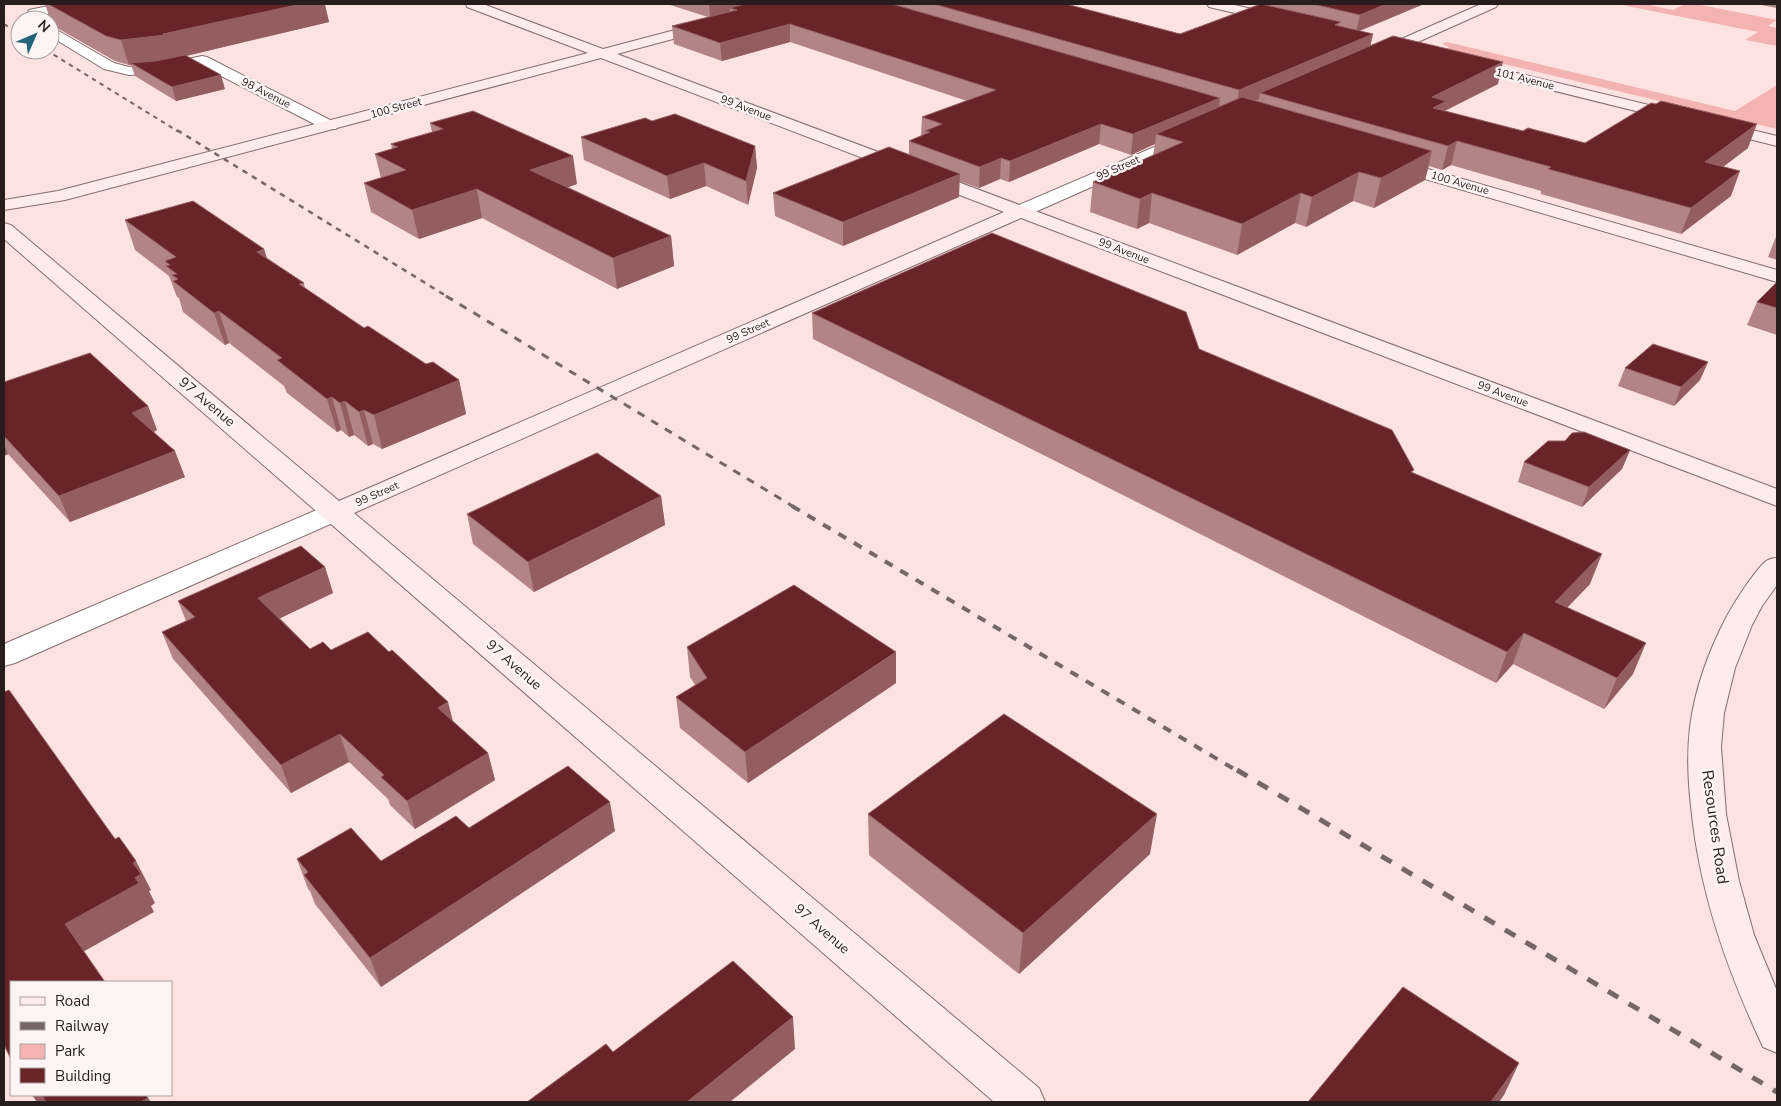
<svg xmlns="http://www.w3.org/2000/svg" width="1781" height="1106" font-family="'Nunito Sans',sans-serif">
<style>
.green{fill:#f4b3b3}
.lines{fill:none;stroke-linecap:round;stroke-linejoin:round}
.street-casing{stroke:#846d6d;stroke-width:2}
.secondary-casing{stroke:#846d6d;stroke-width:2}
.street{fill:#fff;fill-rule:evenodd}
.secondary{fill:#feebeb;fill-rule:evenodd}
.rail-far4{stroke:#766666;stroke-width:2;stroke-dasharray:4.5 4.5;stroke-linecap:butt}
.rail-far3{stroke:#766666;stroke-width:2.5;stroke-dasharray:5.5 5.5;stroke-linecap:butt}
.rail-far2{stroke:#766666;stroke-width:3;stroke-dasharray:8 8;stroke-linecap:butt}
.rail-far1{stroke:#766666;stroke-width:4;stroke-dasharray:9 9;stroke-linecap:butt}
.rail{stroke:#766666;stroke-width:5;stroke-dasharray:12 12;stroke-linecap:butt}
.wall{fill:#b28486}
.shaded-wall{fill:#945e61}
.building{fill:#67252a;stroke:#945e61}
.labels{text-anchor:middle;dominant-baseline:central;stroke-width:5;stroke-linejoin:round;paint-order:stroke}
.far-street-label{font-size:11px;fill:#271d1d;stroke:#fff4f4}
.street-label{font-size:14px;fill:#271d1d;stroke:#fff4f4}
.near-street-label{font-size:16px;fill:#271d1d;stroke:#fff4f4}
</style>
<rect width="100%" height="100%" fill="#fde2e2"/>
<g class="green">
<path d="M1617 4H1645L1673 10 1685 4H1696L1777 20 1768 26 1777 28V46L1745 40 1758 32Z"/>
<path d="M1447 42 1735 111 1777 85V129L1445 50 1449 47 1442 44Z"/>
</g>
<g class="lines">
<defs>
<g id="street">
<path d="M58 4H81L79 7 40 16V20L25 19 29 10Z"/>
<path d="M50 26 114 63 129 67 160 65 202 56 207 57 336 123 338 126 336 129H324L200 65 160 73 129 75 104 69 50 36Z"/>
<path d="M1187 133 1193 134 1195 138 1193 142 1026 216 1019 218 1012 216 1010 212 1012 208Z"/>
<path d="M335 504 344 506 348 512 344 518 15 663 4 666V644L326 506Z"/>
</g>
<g id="secondary">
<path d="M466 4H483L603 49 709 21 714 22 716 25 714 28 617 54 1777 489V506L1021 218 354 513 1039 1088 1045 1102H994L4 239V223L11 225 339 501 1004 212 601 58 65 200 4 210V200L58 191 588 53 467 7Z"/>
<path d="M1207 4H1230L1283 16 1285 19 1278 23 1209 7Z"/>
<path d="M1481 4H1498L1496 7 1400 50H1390L1388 47 1390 44Z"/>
<path d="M1463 60 1777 136V146L1458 67 1456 64 1458 61Z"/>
<path d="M1390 158 1777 270V282L1384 167 1381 163 1384 159Z"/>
<path d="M1777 558V585L1762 606 1752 625 1735 668 1724 713 1721 747 1726 814 1739 881 1754 935 1777 991V1053L1763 1047C1727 970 1699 891 1691 806 1688 780 1687 753 1690 727 1695 688 1709 650 1727 616 1734 603 1755 570 1766 561 1769 559 1774 558 1777 558Z"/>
</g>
</defs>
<use href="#street" class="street-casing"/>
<use href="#secondary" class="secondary-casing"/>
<use href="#street" class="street"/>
<use href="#secondary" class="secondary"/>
<g class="rail-far4">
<path d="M4 24 20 34"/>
<path d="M46 50 179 132"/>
</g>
<path class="rail-far3" d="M177 130 448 297"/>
<path class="rail-far2" d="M446 296 794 507"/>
<path class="rail-far1" d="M792 506 1239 772"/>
<path class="rail" d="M1237 770 1777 1092"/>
</g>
<g class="wall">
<path d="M45 4H332L325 5 329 22 186 56 225 89 176 101 135 76 131 65H129L115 61 52 25Z"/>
<path d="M667 4H1070V5L1180 34 1260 4H1257H1424L1360 31 1373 34 1370 46 1498 84 1445 111 1523 131 1585 143 1748 148 1723 167 1731 196 1681 234 1541 194V191L1451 165 1442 170 1429 166 1425 180 1374 208 1353 201 1306 227 1295 223 1237 255 1149 223 1137 229 1090 212 1093 182 1153 155 1155 144 1131 155 1099 144 1009 182 1000 179 979 188 959 181V197L843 246 775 216 773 193 909 155V141L921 136 922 117 967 101 790 42 722 61 674 44 672 26 708 17Z"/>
<path d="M1756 4H1777V8Z"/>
<path d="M652 121 755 146 757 168 748 205 706 186 670 199 584 160 581 137Z"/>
<path d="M430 123 577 184 568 187 671 236 674 266 617 289 482 218 419 239 371 212 364 183 381 178 375 154 392 149 391 144 432 132Z"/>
<path d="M125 220 264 249 267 258 304 283 305 288 364 328 426 364 459 380 466 414 382 449 373 444 368 446 354 435 349 437 341 430 337 432 287 393 284 386 229 343 225 345 183 312 179 298 177 297 169 276 135 250Z"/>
<path d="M1777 234V260L1768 257Z"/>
<path d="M1777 282V335L1747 325 1757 302Z"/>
<path d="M812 313 1199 349 1413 473 1590 584 1567 607 1633 674 1604 709 1513 664 1496 683 813 339Z"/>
<path d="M1708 362 1700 380 1674 406 1618 386 1625 368Z"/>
<path d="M4 382 148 406 157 430 154 432 185 477 70 522 8 454 4 456Z"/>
<path d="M1565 441 1630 450 1622 469 1582 507 1518 482 1524 462Z"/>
<path d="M661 496 665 525 534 592 473 544 467 514Z"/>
<path d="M325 567 333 593 280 618 310 649 331 650 453 721 488 753 495 780 415 829 390 805 388 799 349 762 291 793 173 659 162 632 186 621 178 601Z"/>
<path d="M687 647 896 683 748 783 680 728 676 697 695 685 690 677Z"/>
<path d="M868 814 1150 854 1019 974 869 855Z"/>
<path d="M469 828 615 831 381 987 315 904 310 891 308 889 297 859 381 861Z"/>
</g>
<g class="shaded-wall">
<path d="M301 4H332L325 5 329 22 173 59V60L131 63V65H129L121 40 163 34Z"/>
<path d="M709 4H766L730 8V13L710 18Z"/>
<path d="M1386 4H1424L1356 32 1360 15Z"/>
<path d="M790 24V42L722 61 720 43Z"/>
<path d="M1373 34 1369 52 1260 93 1259 99 1236 110 1239 90Z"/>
<path d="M1503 62 1498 84 1444 111 1428 131 1432 97Z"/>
<path d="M221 75 225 89 176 101 172 87Z"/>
<path d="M1220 98 1217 118 1156 134 1155 144 1131 155 1133 134Z"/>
<path d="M1101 124 1099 144 1009 182 1010 161Z"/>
<path d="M1757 124 1748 148 1696 187 1705 162Z"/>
<path d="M1457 141 1451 165 1442 170 1448 146Z"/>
<path d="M755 146 757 168 748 205 746 181Z"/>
<path d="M1432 151 1425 180 1374 208 1381 178Z"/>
<path d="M573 156 577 184 535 199 530 170Z"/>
<path d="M1001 158 1000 179 979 188 980 167Z"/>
<path d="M704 163 706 186 670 199 667 176Z"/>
<path d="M1740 171 1731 196 1681 234 1691 208Z"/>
<path d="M1359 172 1353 201 1306 227 1312 197Z"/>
<path d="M960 174 959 197 843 246V222Z"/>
<path d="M477 189 482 218 419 239 412 210Z"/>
<path d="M1152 193 1149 223 1137 229 1140 199Z"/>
<path d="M1301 193 1295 223 1237 255 1242 224Z"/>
<path d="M671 236 674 266 617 289 613 258Z"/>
<path d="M264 249 273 279 257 252Z"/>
<path d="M219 311 229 343 225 345 214 313Z"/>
<path d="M1708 362 1700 380 1674 406 1681 387Z"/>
<path d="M459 380 466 414 382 449 374 415Z"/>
<path d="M332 397 341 430 337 432 327 399Z"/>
<path d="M345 401 354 435 349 437 340 403Z"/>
<path d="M148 406 157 430 142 438 132 413Z"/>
<path d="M364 410 373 444 368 446 359 412Z"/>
<path d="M4 444 8 454 4 456Z"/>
<path d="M1630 450 1622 469 1582 507 1589 487Z"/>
<path d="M175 451 185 477 70 522 59 496Z"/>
<path d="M661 496 665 525 534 592 528 562Z"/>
<path d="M1602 554 1590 584 1544 632 1555 602Z"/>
<path d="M325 567 333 593 268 624 258 598Z"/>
<path d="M1524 633 1513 664 1496 683 1507 652Z"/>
<path d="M1646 643 1633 674 1604 709 1617 678Z"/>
<path d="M896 652V683L748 783 745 752Z"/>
<path d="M448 702 455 729 438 708Z"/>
<path d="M340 734 349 762 291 793 281 765Z"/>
<path d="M488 753 495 780 415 829 407 801Z"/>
<path d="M610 802 615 831 381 987 370 958Z"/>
<path d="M1157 814 1150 854 1019 974 1023 933Z"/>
<path d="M136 861 151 890 149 891 155 903 151 906 154 912 81 953 65 924 135 878 133 863Z"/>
<path d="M793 1017 795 1049 730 1102H687Z"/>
<path d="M1519 1063 1504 1095 1499 1102H1491Z"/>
<path d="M32 1095H42L47 1102H37Z"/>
<path d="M148 1098 151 1102H141Z"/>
</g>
<g class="building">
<path d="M48 4H301L163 34 165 35 121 40 106 36Z"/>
<path d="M745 4H892L1220 98 1133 134 1101 124 1010 161 1001 158 980 167 909 141 930 132 925 131 942 124 922 117 996 90 790 24 720 43 672 26 737 10 730 8Z"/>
<path d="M934 4H1067H1066L1180 34 1261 4 1341 22 1335 25 1373 34 1239 90Z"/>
<path d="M1313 4H1386L1360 15Z"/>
<path d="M1393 36 1503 62 1432 97 1446 101 1433 108 1523 131 1528 128 1585 143 1651 103 1656 104 1661 101 1757 124 1705 162 1740 171 1691 208 1548 169 1551 167 1457 141 1448 146 1260 93Z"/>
<path d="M185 55 221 75 172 87 131 63 156 61Z"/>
<path d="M1242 97 1432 151 1381 178 1359 172 1312 197 1301 193 1242 224 1152 193 1140 199 1093 182 1183 142 1156 134Z"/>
<path d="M473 111 573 156 530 170 671 236 613 258 477 189 412 210 364 183 406 170 375 154 398 147 391 144 443 129 430 123Z"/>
<path d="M675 114 755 146 746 181 704 163 667 176 581 137 645 118 652 121Z"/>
<path d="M889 147 960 174 843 222 773 193Z"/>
<path d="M193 201 264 249 257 252 304 283 299 284 364 328 368 326 426 364 433 362 459 380 374 415 364 410 359 412 345 401 340 403 332 397 327 399 277 360 282 358 219 311 214 313 173 281 178 279 172 275 177 274 166 266 170 265 165 261 176 257 125 220Z"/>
<path d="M992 233 1186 312 1199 349 1392 430 1414 470 1411 472 1602 554 1555 602 1646 643 1617 678 1524 633 1507 652 812 313Z"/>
<path d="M1777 282V308L1757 302Z"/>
<path d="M1653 344 1708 362 1681 387 1625 368Z"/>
<path d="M90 353 148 406 132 413 175 451 59 496 4 436V382Z"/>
<path d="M1584 432 1630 450 1589 487 1524 462 1548 441H1565L1572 433Z"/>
<path d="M597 453 661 496 528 562 467 514Z"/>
<path d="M301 546 325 567 258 598 310 649 323 642 331 650 368 632 389 652 392 650 448 702 438 708 488 753 407 801 381 777 384 775 340 734 281 765 162 632 195 617 178 601Z"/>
<path d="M794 585 896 652 745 752 676 697 707 678 687 647Z"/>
<path d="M9 690 115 839 119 837 136 861 133 863 141 874 135 878 139 883 65 924 105 982H11V1059L4 1045V692Z"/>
<path d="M1004 714 1157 814 1023 933 868 814Z"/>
<path d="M568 766 610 802 370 958 304 875 308 872 297 859 351 828 381 861 456 816 469 828Z"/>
<path d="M733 961 793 1017 687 1102H527L606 1044 613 1052Z"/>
<path d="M1403 987 1519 1063 1491 1102H1308Z"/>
<path d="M42 1095H146L148 1098 141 1102H46Z"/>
</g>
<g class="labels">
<g class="far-street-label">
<text transform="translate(1525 79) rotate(14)">101 Avenue</text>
<text transform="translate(266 93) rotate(27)">98 Avenue</text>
<text transform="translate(396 108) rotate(-15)">100 Street</text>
<text transform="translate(746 108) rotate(21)">99 Avenue</text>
<text transform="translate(1118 168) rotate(-24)">99 Street</text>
<text transform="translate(1460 183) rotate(16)">100 Avenue</text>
<text transform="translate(1124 251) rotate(21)">99 Avenue</text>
<text transform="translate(748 331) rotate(-24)">99 Street</text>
<text transform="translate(1503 394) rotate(21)">99 Avenue</text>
<text transform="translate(377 494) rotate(-24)">99 Street</text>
</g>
<g class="street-label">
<text transform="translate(207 402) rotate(40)">97 Avenue</text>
<text transform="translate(514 665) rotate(41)">97 Avenue</text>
<text transform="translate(822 929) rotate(41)">97 Avenue</text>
</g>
<g class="near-street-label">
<text transform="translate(1715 827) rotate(82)">Resources Road</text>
</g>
</g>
<rect width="1781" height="1106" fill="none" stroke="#271d1d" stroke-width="10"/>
<rect x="10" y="981" width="162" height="115" fill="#fff4f4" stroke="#a99e9e"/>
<rect x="20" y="997" width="25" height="8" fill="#feebeb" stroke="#a99e9e"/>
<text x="55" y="1006" font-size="15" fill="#271d1d">Road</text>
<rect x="20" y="1022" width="25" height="8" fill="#766666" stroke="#a99e9e"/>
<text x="55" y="1031" font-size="15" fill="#271d1d">Railway</text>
<rect x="20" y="1044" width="25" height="15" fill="#f4b3b3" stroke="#a99e9e"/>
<text x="55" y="1056" font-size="15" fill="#271d1d">Park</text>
<rect x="20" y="1068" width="25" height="15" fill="#67252a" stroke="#a99e9e"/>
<text x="55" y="1081" font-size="15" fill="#271d1d">Building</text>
<g transform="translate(35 35) rotate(45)"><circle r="24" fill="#fff4f4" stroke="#a99e9e"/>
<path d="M0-4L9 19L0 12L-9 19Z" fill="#236478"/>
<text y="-8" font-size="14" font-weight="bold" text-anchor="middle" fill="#271d1d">N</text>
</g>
</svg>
